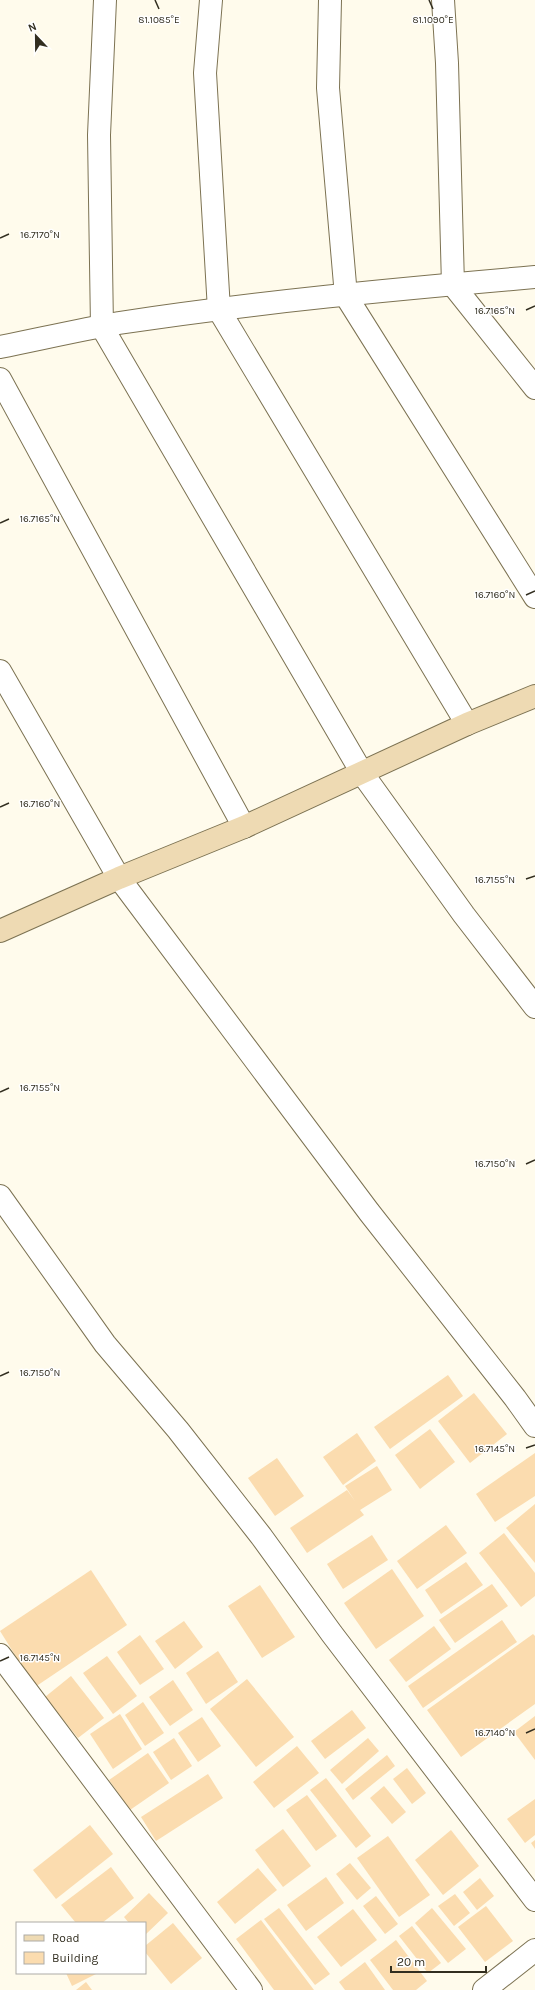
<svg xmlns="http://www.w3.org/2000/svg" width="535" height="1990" font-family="Karla,sans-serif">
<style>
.building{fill:#fbdcaf}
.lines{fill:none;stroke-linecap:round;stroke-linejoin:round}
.street-casing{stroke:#7c7252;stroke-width:24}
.secondary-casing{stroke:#7c7252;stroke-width:24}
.street{stroke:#fff;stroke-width:22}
.secondary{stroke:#eedab3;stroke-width:22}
.ticks{fill:none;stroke:#322e20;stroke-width:1.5}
.ticks-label{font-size:10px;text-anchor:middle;fill:#322e20;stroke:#fff;stroke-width:3;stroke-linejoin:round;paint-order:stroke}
</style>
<rect width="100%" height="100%" fill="#fffbec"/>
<g class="building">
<path d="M448 1375 463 1396 390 1449 374 1427Z"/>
<path d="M474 1393 507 1434 470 1463 438 1421Z"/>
<path d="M430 1429 455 1462 420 1489 395 1455Z"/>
<path d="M357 1433 376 1461 343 1485 323 1457Z"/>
<path d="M535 1453V1496L495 1522 476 1494Z"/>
<path d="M277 1458 304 1496 275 1516 248 1478Z"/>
<path d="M377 1466 392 1490 360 1510 364 1515 307 1553 290 1528 347 1490 355 1501 345 1486Z"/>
<path d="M535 1504V1563L506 1528Z"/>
<path d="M446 1525 467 1553 417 1589 397 1561Z"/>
<path d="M504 1533 535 1573V1596L521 1607 479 1553Z"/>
<path d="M372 1535 388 1560 343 1589 327 1564Z"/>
<path d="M466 1562 483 1585 441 1614 425 1590Z"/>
<path d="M392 1569 424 1616 376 1649 344 1603Z"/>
<path d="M91 1570 127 1625 35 1687 0 1631Z"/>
<path d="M492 1584 508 1606 455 1643 439 1620Z"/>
<path d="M260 1585 295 1637 262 1658 228 1606Z"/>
<path d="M502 1620 517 1642 423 1708 408 1686Z"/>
<path d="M184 1621 203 1647 175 1669 155 1641Z"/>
<path d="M434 1626 451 1649 406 1682 389 1660Z"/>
<path d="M533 1634 535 1636V1704L461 1757 427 1710Z"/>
<path d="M140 1635 164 1669 140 1685 117 1652Z"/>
<path d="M218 1651 238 1682 206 1704 186 1673Z"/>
<path d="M107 1656 137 1696 113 1714 83 1673Z"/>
<path d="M71 1676 104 1718 78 1738 45 1697Z"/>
<path d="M247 1679 294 1737 256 1767 210 1709Z"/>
<path d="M173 1680 193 1710 170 1726 149 1697Z"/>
<path d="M143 1702 164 1733 145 1746 125 1715Z"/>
<path d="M352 1710 366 1728 325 1759 311 1741Z"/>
<path d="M120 1714 142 1749 113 1769 90 1734Z"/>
<path d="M535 1716V1760L514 1732Z"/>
<path d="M202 1717 221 1746 198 1762 178 1733Z"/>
<path d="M174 1738 192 1766 171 1780 153 1752Z"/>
<path d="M368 1738 379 1751 342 1784 330 1770Z"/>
<path d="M297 1746 319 1773 274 1808 253 1782Z"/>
<path d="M148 1753 169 1783 130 1810 109 1780Z"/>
<path d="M387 1755 395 1766 353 1800 345 1789Z"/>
<path d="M407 1768 426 1793 412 1804 393 1779Z"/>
<path d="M208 1774 223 1798 156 1841 141 1817Z"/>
<path d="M326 1778 371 1836 356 1848 310 1790Z"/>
<path d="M384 1786 406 1812 392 1824 370 1798Z"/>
<path d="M307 1795 337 1836 316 1851 286 1810Z"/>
<path d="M535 1799V1835L525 1843 507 1819Z"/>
<path d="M90 1825 113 1854 56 1899 33 1870Z"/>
<path d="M283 1829 311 1866 283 1887 255 1850Z"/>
<path d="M451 1830 479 1866 443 1895 415 1860Z"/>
<path d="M388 1836 430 1895 399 1917 357 1858Z"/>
<path d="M535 1840V1849L531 1843Z"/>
<path d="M350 1863 371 1888 357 1900 336 1874Z"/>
<path d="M111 1867 134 1898 102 1923H76L61 1905Z"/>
<path d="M258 1868 277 1890 235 1924 217 1902Z"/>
<path d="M326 1877 344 1903 306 1931 287 1905Z"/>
<path d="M480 1878 494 1896 477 1910 463 1892Z"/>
<path d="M149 1893 168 1913 145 1935V1923H129L124 1917Z"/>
<path d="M455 1894 470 1913 454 1926 438 1906Z"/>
<path d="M376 1896 398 1924 385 1934 363 1906Z"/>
<path d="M486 1906 513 1941 485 1962 458 1927Z"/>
<path d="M279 1908 330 1974 315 1985 264 1919Z"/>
<path d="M432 1908 466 1949 448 1963 415 1923Z"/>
<path d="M353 1909 377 1940 341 1967 317 1937Z"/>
<path d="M261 1920 314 1990H274L236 1939Z"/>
<path d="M173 1923 202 1958 171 1984 145 1952V1946Z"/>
<path d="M412 1926 441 1963 428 1973 399 1936Z"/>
<path d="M396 1940 427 1981 416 1990H393L370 1960Z"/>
<path d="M365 1962 385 1990H345L339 1982Z"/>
<path d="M66 1973H96V1974L72 1986Z"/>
<path d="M86 1982 92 1990H76Z"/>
</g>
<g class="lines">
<defs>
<g id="street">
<path d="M105 0 99 135 102 327 362 773 464 915 535 1007"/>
<path d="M211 0 205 73 219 310 467 724"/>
<path d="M330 0 328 88 346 296 535 597"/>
<path d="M443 0 447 63 453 285 535 388"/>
<path d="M0 347C40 339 79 330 119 323 257 302 396 289 535 277"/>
<path d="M0 379 244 827"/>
<path d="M0 671 119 878 369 1212 515 1398 535 1426"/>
<path d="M0 1196 105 1344 178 1430 261 1536 332 1634 535 1900"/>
<path d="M0 1655 251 1990"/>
<path d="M484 1990 535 1950"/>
</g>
<path id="secondary" d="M0 931 119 878 244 827 467 724 535 696"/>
</defs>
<use href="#street" class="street-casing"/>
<use href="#secondary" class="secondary-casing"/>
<use href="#street" class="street"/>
<use href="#secondary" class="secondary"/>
</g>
<path class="ticks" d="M155 0 159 9M429 0 433 9M0 238 9 234M526 310 535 306M0 523 9 519M526 595 535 591M0 807 9 803M526 879 535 876M0 1092 9 1088M526 1164 535 1160M0 1376 9 1372M526 1448 535 1445M0 1661 9 1657M526 1733 535 1729"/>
<g class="ticks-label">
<text x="159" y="23">81.1085°E</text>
<text x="433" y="23">81.1090°E</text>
<text x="40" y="238">16.7170°N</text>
<text x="495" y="314">16.7165°N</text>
<text x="40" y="522">16.7165°N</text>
<text x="495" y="598">16.7160°N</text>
<text x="40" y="807">16.7160°N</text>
<text x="495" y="883">16.7155°N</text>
<text x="40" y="1091">16.7155°N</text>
<text x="495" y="1167">16.7150°N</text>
<text x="40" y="1376">16.7150°N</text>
<text x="495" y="1452">16.7145°N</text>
<text x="40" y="1661">16.7145°N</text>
<text x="495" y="1736">16.7140°N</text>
</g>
<rect x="16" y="1922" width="130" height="52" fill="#ffffff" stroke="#adaba6"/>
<rect x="24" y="1935" width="20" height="6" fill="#eedab3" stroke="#adaba6"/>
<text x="52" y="1942" font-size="12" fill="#322e20">Road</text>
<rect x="24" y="1952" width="20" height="12" fill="#fbdcaf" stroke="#adaba6"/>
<text x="52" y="1962" font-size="12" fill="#322e20">Building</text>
<g transform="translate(36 36) rotate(338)" stroke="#ffffff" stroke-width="3" paint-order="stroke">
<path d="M0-3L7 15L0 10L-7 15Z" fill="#322e20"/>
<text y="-6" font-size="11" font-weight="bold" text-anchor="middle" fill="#322e20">N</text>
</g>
<path d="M391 1966v6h95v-6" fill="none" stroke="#322e20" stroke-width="2"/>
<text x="397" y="1966" font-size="12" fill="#322e20" stroke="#ffffff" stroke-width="3" paint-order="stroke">20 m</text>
</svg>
